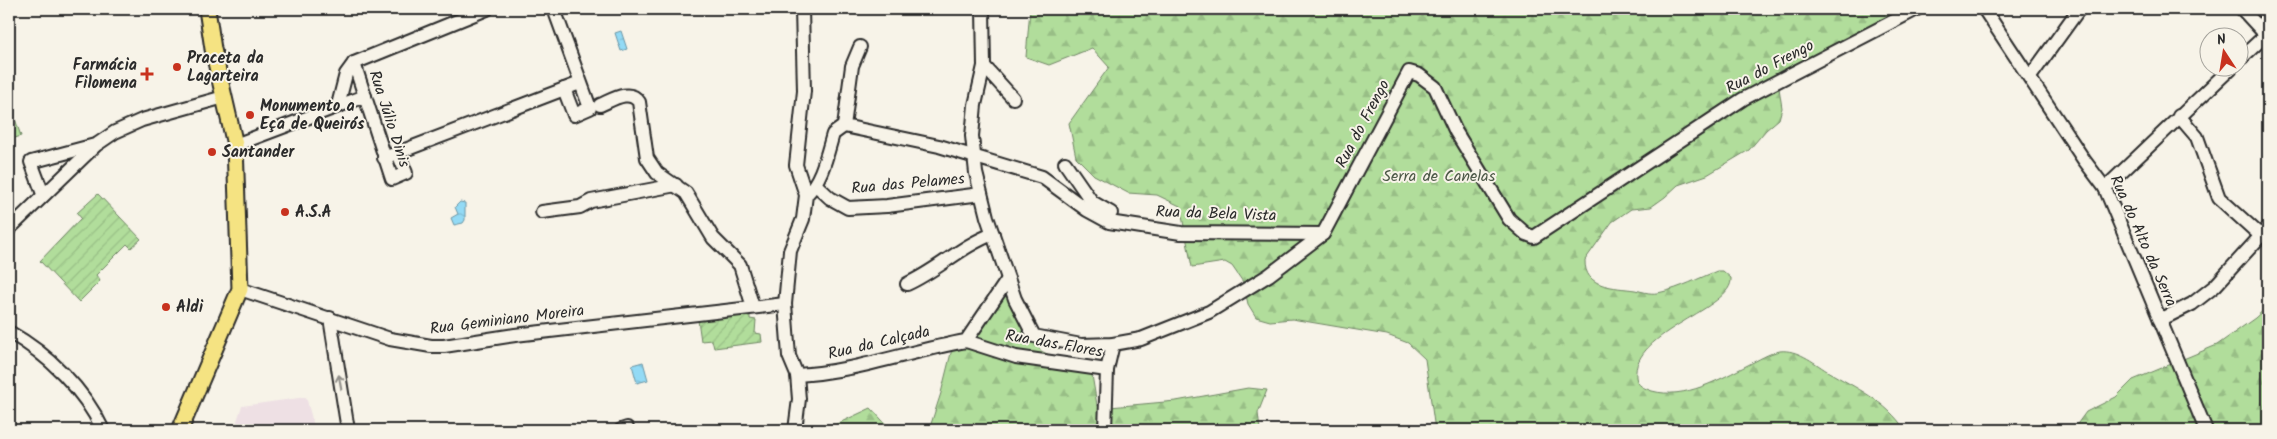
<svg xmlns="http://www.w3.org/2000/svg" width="2277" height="439" font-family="Kalam,sans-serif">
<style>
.built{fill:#eee0e4}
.grass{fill:url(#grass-tufts);stroke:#6e8463}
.forest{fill:url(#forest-firs);stroke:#6e8463}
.garden{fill:url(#garden-furrows);stroke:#6e8463}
.water{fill:url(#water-ripples);stroke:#6994a4}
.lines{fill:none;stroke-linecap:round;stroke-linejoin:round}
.minor-casing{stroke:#2b2b2b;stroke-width:16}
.major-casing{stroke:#2b2b2b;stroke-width:19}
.minor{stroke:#f7f3e8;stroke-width:12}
.major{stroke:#f5e382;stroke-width:15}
.oneway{stroke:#918f8a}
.poi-dot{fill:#c8321e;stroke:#f7f3e8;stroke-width:2}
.labels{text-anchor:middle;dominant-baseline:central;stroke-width:4;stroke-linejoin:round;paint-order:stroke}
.poi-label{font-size:16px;font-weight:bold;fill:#2b2b2b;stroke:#f7f3e8;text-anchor:start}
.street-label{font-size:16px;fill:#2b2b2b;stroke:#f7f3e8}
.park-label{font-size:16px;fill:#4c5847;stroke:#f7f3e8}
</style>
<defs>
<pattern id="grass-tufts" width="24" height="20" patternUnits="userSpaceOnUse" patternTransform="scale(1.25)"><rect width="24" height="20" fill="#b1dd9b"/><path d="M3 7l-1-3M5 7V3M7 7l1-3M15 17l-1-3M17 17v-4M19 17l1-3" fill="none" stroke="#98be86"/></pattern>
<pattern id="forest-firs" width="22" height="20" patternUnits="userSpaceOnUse" patternTransform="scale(1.25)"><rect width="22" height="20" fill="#b1dd9b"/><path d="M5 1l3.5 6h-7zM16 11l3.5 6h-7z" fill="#98be86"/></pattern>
<pattern id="garden-furrows" width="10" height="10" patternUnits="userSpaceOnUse" patternTransform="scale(1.25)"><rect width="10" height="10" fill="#b1dd9b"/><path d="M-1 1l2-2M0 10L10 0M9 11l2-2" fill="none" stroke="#98be86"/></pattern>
<pattern id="water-ripples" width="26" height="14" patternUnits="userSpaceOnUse" patternTransform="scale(1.25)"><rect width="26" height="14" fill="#93daf5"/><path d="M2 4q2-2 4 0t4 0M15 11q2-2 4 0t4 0" fill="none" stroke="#7fbbd2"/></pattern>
</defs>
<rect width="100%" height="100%" fill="#f7f3e8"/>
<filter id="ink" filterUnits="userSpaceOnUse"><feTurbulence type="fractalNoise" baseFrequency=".02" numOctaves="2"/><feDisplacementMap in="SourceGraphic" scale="10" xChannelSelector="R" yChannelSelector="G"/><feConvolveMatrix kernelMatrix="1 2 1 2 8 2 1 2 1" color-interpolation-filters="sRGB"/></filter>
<g filter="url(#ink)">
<path class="built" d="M306 397 315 430H234L242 406Z"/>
<path class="grass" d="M14 116 21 136 9 140V117Z"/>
<g class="forest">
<path d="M1030 9H1932L1779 88 1782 108 1779 119 1766 130 1749 150 1707 175 1678 185 1665 197 1651 207 1631 209 1612 222 1585 260C1584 289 1615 287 1635 290 1645 292 1651 295 1662 292 1680 288 1699 278 1717 271H1723L1731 278C1734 309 1631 331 1636 377 1637 386 1644 388 1652 391 1685 400 1720 379 1748 365 1758 360 1769 353 1780 351 1797 349 1813 362 1827 371 1856 388 1886 401 1905 430H1435L1425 359 1408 343 1387 335 1351 329 1292 319 1270 321 1256 317 1248 304 1243 282 1232 266 1225 262 1192 267 1180 206 1157 195 1128 193 1094 175 1076 157 1069 123 1109 67 1092 48 1049 65 1026 57Z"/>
<path d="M1008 294 1018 316 1041 351 1092 375 1097 405 1110 407 1176 401 1248 388 1267 390 1258 413 1260 430H899L930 427 941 393 952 349 986 307Z"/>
<path d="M2268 306V430H2075V427L2086 412 2116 397 2133 380 2217 345 2255 318Z"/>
<path d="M871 408 891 430H824Z"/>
</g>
<g class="garden">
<path d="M98 194 141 239 131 248 127 244 96 275 100 281 79 302 40 261 81 218 77 213Z"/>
<path d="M750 314V319L756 320 755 333 761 334 762 342 714 348 712 340 701 341 698 320Z"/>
</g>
<g class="water">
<path d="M621 31 627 49 621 51 615 33Z"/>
<path d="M460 202 465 203V220L463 223 454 225 451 218 458 214 455 207Z"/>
<path d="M643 362 648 380 637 383 632 365Z"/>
</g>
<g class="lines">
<defs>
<g id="minor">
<path d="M554 9 590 108 574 115 564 89"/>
<path d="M983 9 984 66 975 105 972 136 976 173 987 217 1015 299 1034 336 1081 345 1113 344 1141 339 1209 312 1269 275 1323 234 1409 72 1419 75 1435 87 1456 132 1509 219 1526 234 1534 237 1743 99 1917 9"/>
<path d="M1984 9 2084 160 2105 188 2206 430"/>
<path d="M2240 59 2266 35 2242 9"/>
<path d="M354 63 392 179 406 173 398 153"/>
<path d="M984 66 1013 98"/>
<path d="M2030 77 2079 9"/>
<path d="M338 105 346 74 354 63 487 9"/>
<path d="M600 105C612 100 630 88 639 102L647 158 657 173 686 193 713 238 740 265 753 307"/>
<path d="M2179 116 2197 137 2219 198 2261 236"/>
<path d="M844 126 852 66 860 47"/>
<path d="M235 145 365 96"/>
<path d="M384 158 580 83"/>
<path d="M1065 163 1092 202 1111 213"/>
<path d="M815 184 830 198 848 208 887 206 981 194"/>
<path d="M2105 188 2231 68"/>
<path d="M43 194 31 162 95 145"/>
<path d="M806 195C822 180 827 154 833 134L844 126 939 146 1042 177 1087 210 1109 222 1181 233 1323 234"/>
<path d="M542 212 580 207 591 201 676 185"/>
<path d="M9 229 96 145 115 132 142 120 224 97"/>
<path d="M907 284C938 270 961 246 993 234"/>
<path d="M240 289 390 339 431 346H444L515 335 785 304"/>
<path d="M330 318 348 430"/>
<path d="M2160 320 2192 304 2215 286 2268 228"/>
<path d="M9 332C48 354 84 389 103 430"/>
<path d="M966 341 1016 357 1107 370"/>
<path d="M797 375C855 372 909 351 966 341L1008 279"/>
<path d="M621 430 627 428"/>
<path d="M795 430 799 399 797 375 789 356 785 304 790 251 803 219 806 195 796 165 804 91 802 9"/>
<path d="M1105 430 1107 370 1113 344"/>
</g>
<path id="major" d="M180 430 240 289 235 145 213 49 207 9"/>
</defs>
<use href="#minor" class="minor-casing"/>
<use href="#major" class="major-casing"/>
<use href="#minor" class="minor"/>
<use href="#major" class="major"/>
</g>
<defs><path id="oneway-shaft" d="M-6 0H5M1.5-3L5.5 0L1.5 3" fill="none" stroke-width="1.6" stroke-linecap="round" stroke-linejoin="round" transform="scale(1.25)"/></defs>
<use class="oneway" href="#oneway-shaft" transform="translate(340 382) rotate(-100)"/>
</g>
<g class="poi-dot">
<circle cx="177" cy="67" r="5"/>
<path d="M144.5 66.5h5v5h5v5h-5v5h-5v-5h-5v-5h5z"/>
<circle cx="250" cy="115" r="5"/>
<circle cx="212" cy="152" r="5"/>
<circle cx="285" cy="212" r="5"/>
<circle cx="166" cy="307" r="5"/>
</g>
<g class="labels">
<g class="poi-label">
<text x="187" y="58">Praceta da<tspan x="187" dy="18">Lagarteira</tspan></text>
<text x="137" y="65" text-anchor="end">Farmácia<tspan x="137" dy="18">Filomena</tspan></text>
<text x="260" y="106">Monumento a<tspan x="260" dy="18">Eça de Queirós</tspan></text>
<text x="222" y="152">Santander</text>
<text x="295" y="212">A.S.A</text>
<text x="176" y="307">Aldi</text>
</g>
<g class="street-label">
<text transform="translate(1770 67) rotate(-28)">Rua do Frengo</text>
<text transform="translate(389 119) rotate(72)">Rua Júlio Dinis</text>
<text transform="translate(1363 124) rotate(-62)">Rua do Frengo</text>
<text transform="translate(908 184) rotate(-5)">Rua das Pelames</text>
<text transform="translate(1216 214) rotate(2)">Rua da Bela Vista</text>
<text transform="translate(2143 241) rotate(66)">Rua do Alto da Serra</text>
<text transform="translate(507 320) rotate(-7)">Rua Geminiano Moreira</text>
<text transform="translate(879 343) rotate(-13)">Rua da Calçada</text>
<text transform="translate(1054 344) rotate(10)">Rua das Flores</text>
</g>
<g class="park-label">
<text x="1439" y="176">Serra de Canelas</text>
</g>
</g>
<rect width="2277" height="439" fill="none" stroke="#f7f3e8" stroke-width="30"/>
<rect x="15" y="15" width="2247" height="409" fill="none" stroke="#2b2b2b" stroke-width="2" filter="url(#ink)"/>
<g transform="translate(2224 52) rotate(348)"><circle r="24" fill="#f7f3e8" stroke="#a5a39c"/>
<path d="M0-4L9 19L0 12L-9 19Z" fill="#c8321e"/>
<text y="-8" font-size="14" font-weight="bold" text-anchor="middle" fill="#2b2b2b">N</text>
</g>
</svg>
